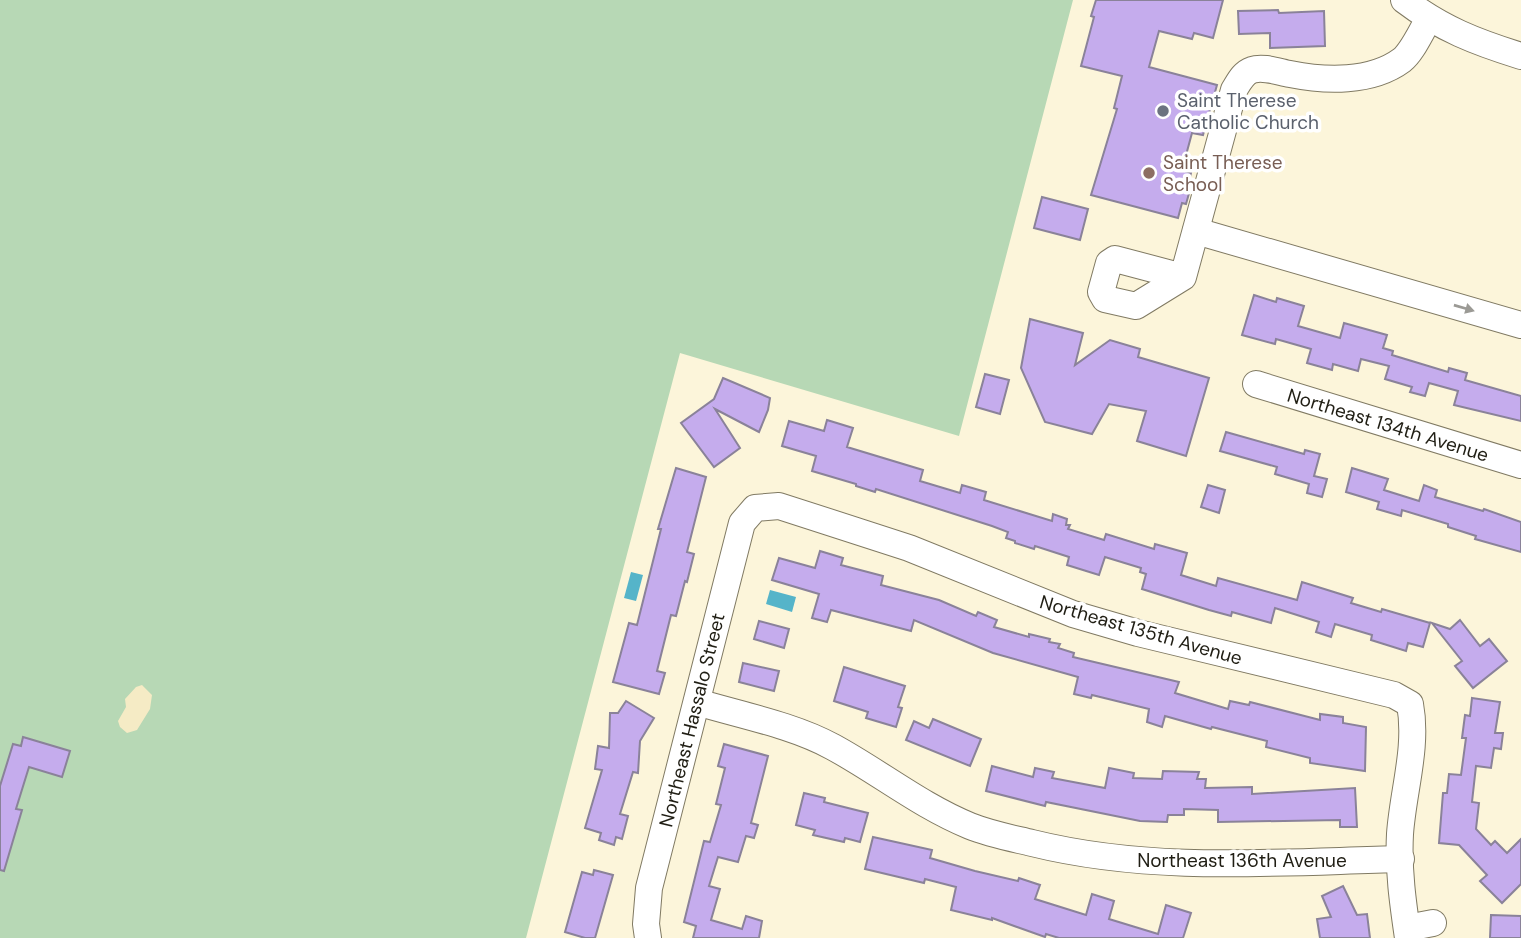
<svg xmlns="http://www.w3.org/2000/svg" width="1521" height="938" font-family="'DM Sans',sans-serif">
<style>
.green{fill:#b7d8b5}
.sand{fill:#f5ebc5}
.water{fill:#55b4c9}
.building{fill:#c5aced;stroke:#8a8299;stroke-width:2}
.lines{fill:none;stroke-linecap:round;stroke-linejoin:round}
.minor-casing{stroke:#807a63;stroke-width:28}
.minor{stroke:#fff;stroke-width:26}
.oneway{fill:#9b9a95}
.worship-dot{fill:#6b7280;stroke:#fff;stroke-width:2.5}
.education-dot{fill:#8d6e63;stroke:#fff;stroke-width:2.5}
.labels{text-anchor:middle;dominant-baseline:central;stroke-width:7;stroke-linejoin:round;paint-order:stroke}
.worship-label{font-size:19px;fill:#5b616d;stroke:#fff;text-anchor:start}
.education-label{font-size:19px;fill:#785e54;stroke:#fff;text-anchor:start}
.street-label{font-size:19px;fill:#201e14;stroke:#fff}
</style>
<rect width="100%" height="100%" fill="#fcf5da"/>
<path class="green" d="M0 0H1073L959 436 680 353 526 938H0Z"/>
<path class="sand" d="M142 685 152 695 150 709 137 730 127 733 120 727 118 721 126 707 125 699 136 687Z"/>
<g class="water">
<path d="M631 572 643 575 636 601 624 598Z"/>
<path d="M770 590 796 597 792 612 766 604Z"/>
</g>
<g class="building">
<path d="M1096 0H1223L1213 38 1194 33 1192 39 1159 31 1149 67 1217 85 1203 135 1192 133 1182 170 1191 173 1187 189 1190 190 1186 204 1182 203 1178 218 1091 195 1117 109 1114 108 1122 76 1081 66 1094 17 1091 16Z"/>
<path d="M1278 10 1279 13 1324 11 1325 46 1270 48V33L1239 34 1238 11Z"/>
<path d="M1042 197 1088 209 1080 240 1034 228Z"/>
<path d="M1254 295 1276 302 1277 298 1304 306 1298 326 1340 338 1344 323 1387 335 1383 348 1393 351 1392 355 1448 372 1449 368 1467 373 1465 380 1521 396V421L1454 405 1458 391 1429 383 1425 396 1410 392 1412 387 1385 379 1389 366 1361 359 1358 371 1333 364 1332 370 1307 363 1311 349 1276 339 1275 344 1242 335Z"/>
<path d="M1030 319 1083 333 1075 365 1110 340 1140 349 1138 357 1209 378 1186 456 1137 441 1146 411 1109 404 1092 434 1045 422 1021 368Z"/>
<path d="M985 374 1009 380 1000 414 976 407Z"/>
<path d="M723 378 770 398 768 410 759 432 715 409 740 448 714 467 681 423 714 399Z"/>
<path d="M827 420 853 428 847 447 923 470 920 481 960 493 962 485 986 492 984 500 1052 521 1053 514 1067 519 1066 525H1070L1068 529 1104 540 1106 534 1154 549 1155 544 1187 553 1181 575 1216 586 1218 578 1297 600 1302 582 1353 598 1351 603 1381 612 1382 609 1430 623 1423 647 1408 643 1406 651 1371 640 1372 635 1335 624 1331 637 1316 632 1319 622 1275 608 1271 623 1232 612 1231 616 1209 610 1142 589 1146 574 1140 572 1141 568 1105 557 1099 575 1067 565 1069 557 1035 546 1034 549 1015 543V541L1006 538 1008 532 992 526 876 489 875 492 856 486V484L812 471 816 456 782 446 789 421 824 431Z"/>
<path d="M1226 432 1304 454 1305 450 1320 454 1314 476 1327 479 1322 497 1307 493 1309 484 1275 474 1277 467 1220 451Z"/>
<path d="M676 468 706 477 687 552 694 554 687 582 685 581 676 616 671 615 657 671 665 673 659 694 613 682 629 623 637 625 661 529H658Z"/>
<path d="M1352 468 1388 479 1384 490 1419 501 1424 485 1437 490 1435 497 1483 511 1484 509 1521 522V552L1475 539 1476 536 1448 527V524L1402 510 1401 516 1377 509 1379 502 1346 492Z"/>
<path d="M1208 485 1225 490 1219 513 1201 507Z"/>
<path d="M820 551 843 558 841 565 883 576 881 585 939 600 976 616 978 612 997 620 994 627 1029 637V634L1050 639 1049 642 1060 644 1058 648 1074 653 1073 657 1179 682 1175 693 1228 709 1230 701 1249 705 1250 702 1320 720V714L1343 717V723L1366 727 1365 771 1310 763V758L1266 747 1267 741 1212 727 1211 729 1165 716 1162 727 1147 722 1149 709 1092 695 1091 698 1074 694 1078 677 993 653 914 620 911 631 831 610 827 622 812 618 819 594 772 580 779 558 815 568Z"/>
<path d="M1460 620 1480 646 1489 639 1507 661 1473 688 1455 666 1462 661 1432 623 1450 629Z"/>
<path d="M759 621 789 629 784 648 754 639Z"/>
<path d="M743 663 779 671 774 691 739 682Z"/>
<path d="M844 667 905 686 898 707 902 708 896 727 866 718 868 712 834 701Z"/>
<path d="M1472 698 1500 702 1495 733H1503L1501 749 1494 748 1491 768 1476 766 1472 802 1479 803 1476 829 1491 845 1495 841 1507 853 1521 839V884L1502 903 1480 881 1487 875 1459 845 1439 843 1443 793H1447L1449 774 1461 775 1466 738H1462L1465 715 1470 716Z"/>
<path d="M626 701 654 718 640 741 638 773 633 772 620 814 628 816 622 839 616 837 614 845 599 840 601 833 585 828 602 770 595 769 598 746 609 748 610 713H618Z"/>
<path d="M933 719 981 739 970 766 906 740 914 721 929 728Z"/>
<path d="M23 737 70 751 62 777 29 767 16 809 22 810 4 871 0 870V786L13 744 21 746Z"/>
<path d="M724 744 768 756 751 823 758 825 754 838 746 836 738 862 718 857 709 886 720 889 711 920 742 929 746 916 762 921 759 938H693L696 926 684 922 704 841 710 842 721 805 716 804 725 768 718 766Z"/>
<path d="M992 766 1033 777 1035 768 1054 772 1052 778 1105 788 1109 768 1134 773 1133 778 1162 779 1163 771 1199 772 1197 779H1206L1205 788 1252 787V794L1355 788 1357 827H1340V820L1218 822V810L1184 809V815H1168L1167 822 1140 821 1046 802 1045 806 986 791Z"/>
<path d="M804 793 825 798 824 802 868 813 860 842 845 838 844 842 813 835 815 830 796 825Z"/>
<path d="M873 837 932 850 930 858 975 871 1018 881 1019 878 1040 885 1035 899 1086 915 1092 894 1114 901 1109 919 1158 934 1166 905 1191 913 1183 938H1059L1046 934 1045 937 992 918V920L951 910 956 887 925 879 924 883 865 869Z"/>
<path d="M594 870 613 875 595 938H585L565 932 582 872 593 875Z"/>
<path d="M1343 886 1357 915 1367 914 1370 938H1320L1317 919 1331 917 1322 896Z"/>
<path d="M1491 915 1521 916V938H1490Z"/>
</g>
<g class="lines">
<defs>
<g id="minor">
<path d="M1404 0C1442 29 1476 42 1521 56"/>
<path d="M1196 231 1521 325"/>
<path d="M1183 277 1115 259 1109 263 1101 292 1105 299 1136 306 1183 277 1234 90C1239 82 1243 73 1252 70 1263 66 1279 72 1290 74 1325 81 1371 83 1402 60 1413 51 1421 31 1429 19"/>
<path d="M1256 384 1521 465"/>
<path d="M697 702C740 715 793 725 833 747 879 772 921 806 970 826 990 834 1011 838 1032 843 1153 873 1277 862 1401 859"/>
<path d="M1407 928 1433 923"/>
<path d="M648 938 646 924 649 888 742 523 755 508 779 506 909 548 1073 614 1138 633 1394 695 1410 704C1418 747 1403 791 1400 834 1398 869 1403 904 1408 938"/>
</g>
</defs>
<use href="#minor" class="minor-casing"/>
<use href="#minor" class="minor"/>
</g>
<defs><path id="oneway-solid" d="M-6-.8H1V-3.2L6.5 0L1 3.2V.8H-6Z" transform="scale(1.75)"/></defs>
<use class="oneway" href="#oneway-solid" transform="translate(1464 308) rotate(16)"/>
<circle class="worship-dot" cx="1163" cy="111" r="7"/>
<circle class="education-dot" cx="1149" cy="173" r="7"/>
<g class="labels">
<g class="worship-label">
<text x="1177" y="100">Saint Therese<tspan x="1177" dy="22">Catholic Church</tspan></text>
</g>
<g class="education-label">
<text x="1163" y="162">Saint Therese<tspan x="1163" dy="22">School</tspan></text>
</g>
<g class="street-label">
<text transform="translate(1388 425) rotate(17)">Northeast 134th Avenue</text>
<text transform="translate(1141 630) rotate(16)">Northeast 135th Avenue</text>
<text transform="translate(692 720) rotate(-76)">Northeast Hassalo Street</text>
<text x="1242" y="860">Northeast 136th Avenue</text>
</g>
</g>
</svg>
